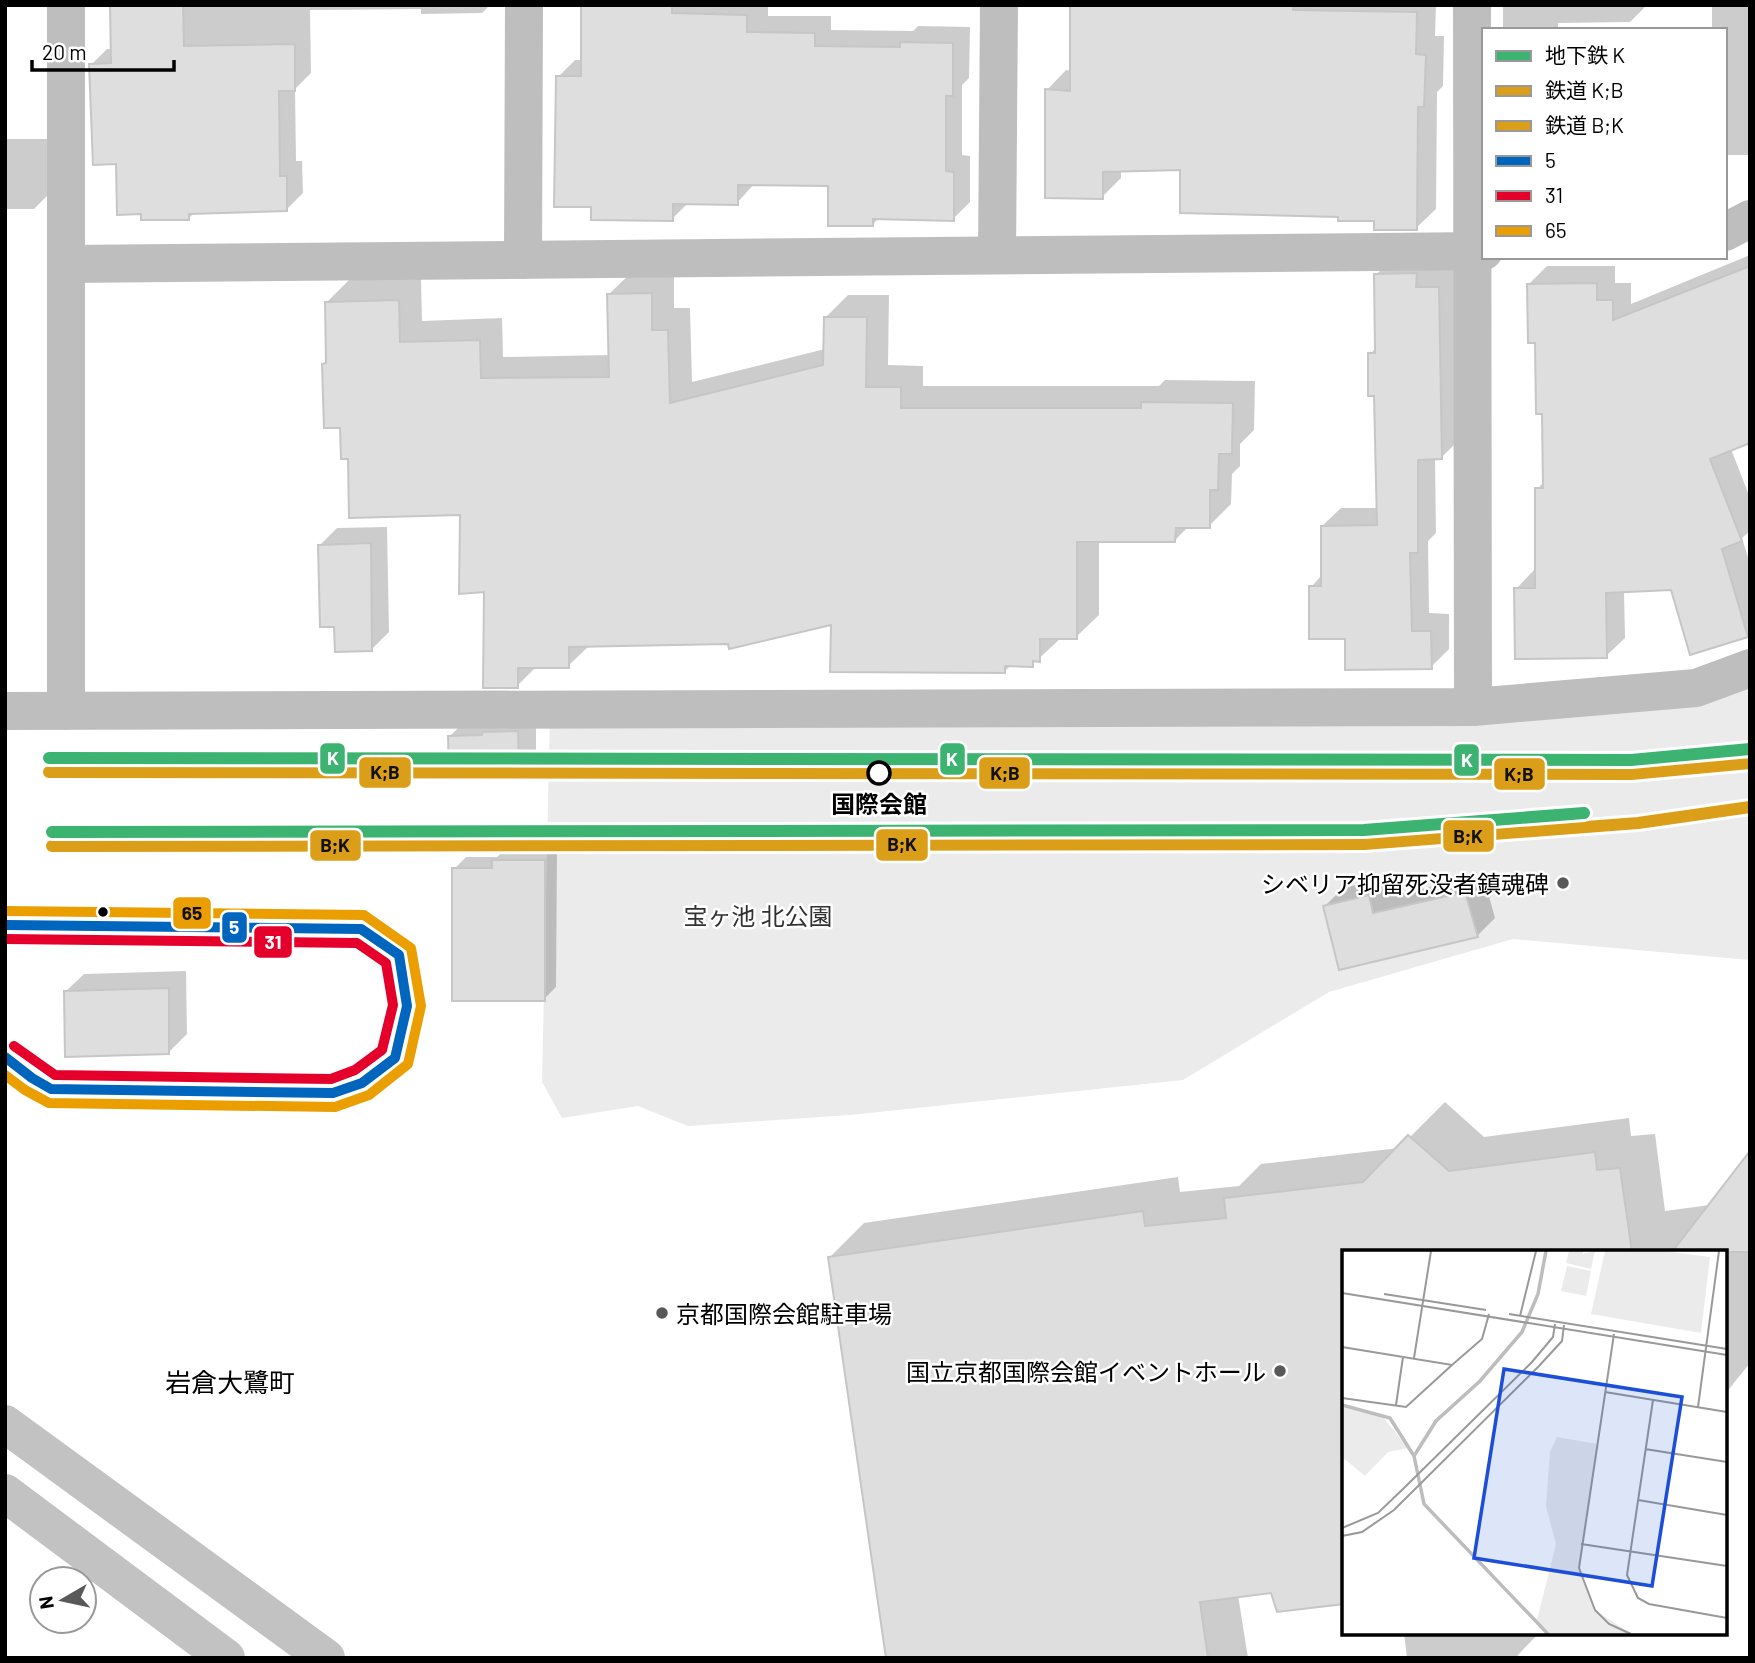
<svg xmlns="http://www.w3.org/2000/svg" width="1755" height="1663" font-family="Barlow,'Noto Sans JP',sans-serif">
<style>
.green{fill:#ebebeb}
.shadow{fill:#0003}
.building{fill:#dedede;stroke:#c6c6c6;stroke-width:2}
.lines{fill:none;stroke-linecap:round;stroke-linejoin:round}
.lane{stroke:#bebebe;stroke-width:28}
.street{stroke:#bebebe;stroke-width:38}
.secondary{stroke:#c2c2c2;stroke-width:38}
.bus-1-casing{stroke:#fff;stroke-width:16}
.bus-2-casing{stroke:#fff;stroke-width:16}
.bus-3-casing{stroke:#fff;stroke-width:16}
.bus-1{stroke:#0065bd;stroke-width:10}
.bus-2{stroke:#e4002b;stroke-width:10}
.bus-3{stroke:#eb9e00;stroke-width:10}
.rail-1-casing{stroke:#fff;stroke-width:18}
.rail-2-casing{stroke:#fff;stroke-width:18}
.rail-1{stroke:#db9e19;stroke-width:12}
.rail-2{stroke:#db9e19;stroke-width:12}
.metro-1-casing{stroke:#fff;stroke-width:18}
.metro-1{stroke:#3cb371;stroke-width:12}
.stop-dot{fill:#fff;stroke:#000;stroke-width:3.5}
.poi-dot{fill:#595959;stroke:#fff;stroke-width:2.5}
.bus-dot{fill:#000;stroke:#fff;stroke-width:2.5}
.labels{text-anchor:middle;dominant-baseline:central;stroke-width:5;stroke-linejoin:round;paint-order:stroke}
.stop-label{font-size:24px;font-weight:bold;fill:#000;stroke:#fff}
.poi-label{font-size:24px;fill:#000;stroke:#fff;text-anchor:end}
.park-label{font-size:24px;fill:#313131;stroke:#fff}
.neighbourhood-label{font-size:26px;fill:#000;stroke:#fff}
.inset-river{fill:none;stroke:#bdbdbd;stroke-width:3.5}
.inset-road{fill:none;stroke:#999;stroke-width:2}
.view{fill:#1d4ed8;fill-opacity:0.15;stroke:#1d4ed8;stroke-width:3.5}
.inset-edge{fill:none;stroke:#000;stroke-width:3.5}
.line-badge{stroke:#fff;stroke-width:2.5}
.badge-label{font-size:19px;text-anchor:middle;font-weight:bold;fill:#fff}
.pale-badge-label{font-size:19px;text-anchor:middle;font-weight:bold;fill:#111}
</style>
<rect width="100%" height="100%" fill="#fff"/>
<path class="green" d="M1750 668V960L1513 939 1329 992 1183 1080 850 1115 688 1126 638 1106 562 1118 542 1082 550 710 1473 707Z"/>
<g class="shadow">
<path d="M112 5H490L482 13 421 14V9L310 10 311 73 295 89 296 161H302L303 193 287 209 195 212 189 218 143 213 117 163 91 65 107 49H113Z"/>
<path d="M583 5H768V16H831V30L913 31 918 26 970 27 969 78 962 85V155L970 156V202L953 219 879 218 873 224 830 184H754L737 203 689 202 672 219 593 205 558 77 575 60H583Z"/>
<path d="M1073 5H1436L1435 36H1444L1443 86 1437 92 1436 209 1416 228 1181 168 1121 170V178L1102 197 1047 90 1066 70 1072 71Z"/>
<path d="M1503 5H1750V155H1725V30H1712V6L1645 7 1630 22 1558 23V30H1503Z"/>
<path d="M5 139H52V191L34 209H5Z"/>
<path d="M1750 255V366L1731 449 1750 498V531L1742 538 1750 564V633L1691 653 1672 588 1624 591 1625 638 1606 656 1516 589 1534 570H1537V489L1545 481 1543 412 1529 284 1547 266H1615V283H1631V304Z"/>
<path d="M1394 256 1456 270 1460 439 1441 458H1435L1436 533 1428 541 1429 613 1449 614V649L1431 667 1347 637 1311 587 1322 575V526L1341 508H1378L1376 394 1370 354 1377 347 1376 275Z"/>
<path d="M674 271V308H690L692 382 825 349 826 317 848 295H889L888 365 923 366V386H1159L1165 380 1255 381 1254 430 1240 444V466L1232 474 1231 504 1209 526H1189L1175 540H1099V615L1076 637H1062L1032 665 1012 664 1005 671 832 623 729 642 590 645 568 666H537L517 686 462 513 350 458 324 364 328 360 327 302 349 280 421 279 422 321 502 318 503 357 610 355 609 294 632 272Z"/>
<path d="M387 527 389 632 372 649 336 625 320 545 337 528Z"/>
<path d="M536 714V752L518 770 450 736 468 718Z"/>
<path d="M506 848 557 849 556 987 544 999 454 869 466 857H497Z"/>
<path d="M1483 875 1495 918 1477 936 1325 906 1343 888 1387 878 1391 896Z"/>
<path d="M186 971 187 1034 168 1053 65 992 84 974Z"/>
<path d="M1445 1102 1484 1137 1629 1118 1631 1136 1655 1134 1665 1211 1710 1205 1750 1153V1363L1725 1394V1252H1344L1272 1591 1238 1595 1248 1658H888L829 1258 864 1223 1178 1177 1180 1192 1239 1186 1261 1164 1399 1148Z"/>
<path d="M1404 1633H1539L1518 1655V1658H1407Z"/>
</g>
<g class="building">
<path d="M110 5H183L184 46 295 44V91H279L280 176H287V211L189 214V220H141V214L117 215 116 164 93 165 89 64 111 63Z"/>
<path d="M581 5H672V13L747 15V32L815 33V46L900 47V42L953 43V96H946V171L954 172V221L873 219V226H828V186L738 185V205L673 204V221L591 220V207H554L556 76H581Z"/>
<path d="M1070 5H1294L1293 10 1417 12 1416 54 1426 55 1424 107H1418L1417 230H1374V221H1338V217L1180 213V170L1103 172V199L1045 198V89L1070 91Z"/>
<path d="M1750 266V443L1710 459 1742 541 1722 549 1748 637 1690 655 1671 590 1606 593 1607 658 1515 659 1514 588H1535V488H1543L1542 414H1536L1535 343H1528L1527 284 1597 283V300H1613V320Z"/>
<path d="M1417 273 1416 287H1439L1442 459 1418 460V553H1410L1412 631H1431L1432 669 1345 670V639H1309V586H1321V526L1377 525 1374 396H1368V353H1375L1374 274Z"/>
<path d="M652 293V330H668L670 403 823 365 824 317H867L866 387H901V408H1141V402L1233 403 1232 454H1219L1218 490H1210V528H1176L1175 542H1077V639H1040V662L1033 661V667L1005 666V673L830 672 831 625 729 649 728 644 569 647V668H518V688H483L484 592 459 594 460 515 349 518 348 459H341L340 428H324L322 364 326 363 325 302 399 300 400 342 480 340 481 378 609 377 607 294Z"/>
<path d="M371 543 372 651 335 652 334 627H320L318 545Z"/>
<path d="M518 731 519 772H449L448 736 482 735V732Z"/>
<path d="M492 860H545V1001H452V868H492Z"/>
<path d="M1465 892 1478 937 1339 970 1323 906 1369 895 1373 913Z"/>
<path d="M169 988V1054L65 1057 64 991Z"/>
<path d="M1408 1135 1449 1171 1595 1152 1597 1170 1620 1168 1632 1252H1344V1604L1277 1612 1271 1593 1200 1602 1208 1658H886L828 1257 1143 1211 1145 1226 1226 1218 1224 1198 1363 1182Z"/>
<path d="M1750 1151V1252H1672Z"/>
</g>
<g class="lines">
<path class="lane" d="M5 925 361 929 399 955 407 1006 395 1058 362 1083 333 1093 51 1089 32 1078 5 1057"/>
<g class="street">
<path d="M66 5V711"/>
<path d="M1472 5 1473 707"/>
<path d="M1725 232 1750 219"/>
<path d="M997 255 999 5"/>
<path d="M523 260 524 5"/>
<path d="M66 264 1484 251"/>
<path d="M5 711 1473 707 1696 688 1750 668"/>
</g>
<g class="secondary">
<path d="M5 1424 326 1658"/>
<path d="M5 1493 226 1658"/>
</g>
<defs>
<path id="bus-1" d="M5 925 361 929 399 955 407 1006 395 1058 362 1083 333 1093 51 1089 32 1078 5 1057"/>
<path id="bus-2" d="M5 939 357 943 386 963 393 1005 382 1050 355 1070 331 1079 55 1075 14 1046"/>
<path id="bus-3" d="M5 911 364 915 411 948 421 1006 408 1064 369 1095 335 1107 49 1103 25 1090 5 1075"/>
</defs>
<use href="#bus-1" class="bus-1-casing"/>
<use href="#bus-2" class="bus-2-casing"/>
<use href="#bus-3" class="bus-3-casing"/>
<use href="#bus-1" class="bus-1"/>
<use href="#bus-2" class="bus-2"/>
<use href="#bus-3" class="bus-3"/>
<defs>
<path id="rail-1" d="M49 772 1631 774 1750 763"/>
<path id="rail-2" d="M52 846 1364 844 1638 823 1750 807"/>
</defs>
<use href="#rail-1" class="rail-1-casing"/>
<use href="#rail-2" class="rail-2-casing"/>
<use href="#rail-1" class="rail-1"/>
<use href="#rail-2" class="rail-2"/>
<defs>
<g id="metro-1">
<path d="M49 758 1631 760 1750 749"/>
<path d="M52 832 1364 830 1584 813"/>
</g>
</defs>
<use href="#metro-1" class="metro-1-casing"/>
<use href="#metro-1" class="metro-1"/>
</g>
<circle class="stop-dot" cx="879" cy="773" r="11"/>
<g class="poi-dot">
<circle cx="1563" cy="883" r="7"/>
<circle cx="662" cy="1313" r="7"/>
<circle cx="1280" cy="1371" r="7"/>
</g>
<circle class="bus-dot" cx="103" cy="912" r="6"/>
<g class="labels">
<g class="stop-label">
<text x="879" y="803">国際会館</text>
</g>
<g class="poi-label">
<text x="1549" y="883">シベリア抑留死没者鎮魂碑</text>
<text x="676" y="1313" text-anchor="start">京都国際会館駐車場</text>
<text x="1266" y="1371">国立京都国際会館イベントホール</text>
</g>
<g class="park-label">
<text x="758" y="915">宝ヶ池 北公園</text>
</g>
<g class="neighbourhood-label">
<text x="230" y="1381">岩倉大鷺町</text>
</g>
</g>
<g transform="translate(1342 1250)">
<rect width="385" height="385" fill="#fff"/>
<path d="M227 1H241V4L253 1 249 19 224 13ZM263 1H321L368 7 359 83 249 64ZM225 16 249 21 244 46 219 41ZM0 157 41 167 66 198 46 202 23 226 0 207ZM215 187 255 194 237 318 253 360 289 384H207L195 370 214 294 204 256 208 202Z" fill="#ebebeb"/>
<path class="inset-river" d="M0 155 48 168 72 206 82 254 206 384M72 206 94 171 138 131 180 82 196 44 204 1"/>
<path class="inset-road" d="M0 43 385 105M42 44 144 60M167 64 385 99M178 66 194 1M272 84 237 318 253 360 267 374 289 384M0 97 110 115 140 89 147 64M72 108 89 1M263 142 385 162M0 148 64 157 110 115M311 150 285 325 296 348 307 354 385 368M54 155 61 107M356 157 377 1M303 199 385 212M296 250 385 265M0 278 36 263 62 238 190 112 211 87 213 74M0 286 20 282 52 260 197 116 220 91 222 75M239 294 385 316"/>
<path class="view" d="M162 119 340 147 310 336 132 308Z"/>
<rect width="385" height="385" class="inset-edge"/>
</g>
<g class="line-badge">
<rect x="319" y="742" width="27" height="33" rx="7" fill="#3cb371"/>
<rect x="939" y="742" width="27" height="34" rx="7" fill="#3cb371"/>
<rect x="1453" y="743" width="27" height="34" rx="7" fill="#3cb371"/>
<rect x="358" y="756" width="54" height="33" rx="7" fill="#db9e19"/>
<rect x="978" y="756" width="53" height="34" rx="7" fill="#db9e19"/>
<rect x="1493" y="757" width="53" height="34" rx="7" fill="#db9e19"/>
<rect x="1442" y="819" width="53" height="34" rx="7" fill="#db9e19"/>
<rect x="875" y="828" width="54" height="34" rx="7" fill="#db9e19"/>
<rect x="309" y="829" width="53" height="33" rx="7" fill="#db9e19"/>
<rect x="172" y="896" width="40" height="34" rx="7" fill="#eb9e00"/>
<rect x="221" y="911" width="27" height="33" rx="7" fill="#0065bd"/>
<rect x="253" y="925" width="40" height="34" rx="7" fill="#e4002b"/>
</g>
<g class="badge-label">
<text x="333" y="765">K</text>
<text x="952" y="766">K</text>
<text x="1467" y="767">K</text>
<text x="234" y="934">5</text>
<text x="273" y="949">31</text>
</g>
<g class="pale-badge-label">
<text x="385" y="779">K;B</text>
<text x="1005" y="780">K;B</text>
<text x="1519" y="781">K;B</text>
<text x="1468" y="843">B;K</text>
<text x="902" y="851">B;K</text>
<text x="335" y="852">B;K</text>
<text x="192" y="920">65</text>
</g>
<rect width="1755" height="1663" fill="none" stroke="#000000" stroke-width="14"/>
<rect x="1482" y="28" width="245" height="231" fill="#ffffff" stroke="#999999" stroke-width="2"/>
<rect x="1496" y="51" width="35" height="10" fill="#3cb371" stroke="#999999" stroke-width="2"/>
<text x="1545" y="63" font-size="21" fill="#000000">地下鉄 K</text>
<rect x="1496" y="86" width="35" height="10" fill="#db9e19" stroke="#999999" stroke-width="2"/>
<text x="1545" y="98" font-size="21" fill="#000000">鉄道 K;B</text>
<rect x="1496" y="121" width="35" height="10" fill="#db9e19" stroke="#999999" stroke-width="2"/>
<text x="1545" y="133" font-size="21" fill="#000000">鉄道 B;K</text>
<rect x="1496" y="156" width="35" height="10" fill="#0065bd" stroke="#999999" stroke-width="2"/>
<text x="1545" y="168" font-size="21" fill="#000000">5</text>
<rect x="1496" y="191" width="35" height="10" fill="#e4002b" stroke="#999999" stroke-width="2"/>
<text x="1545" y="203" font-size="21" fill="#000000">31</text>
<rect x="1496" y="226" width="35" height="10" fill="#eb9e00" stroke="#999999" stroke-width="2"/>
<text x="1545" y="238" font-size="21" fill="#000000">65</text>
<g transform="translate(63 1600) rotate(261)"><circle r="33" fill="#ffffff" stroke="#999999" stroke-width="2"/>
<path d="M0-5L12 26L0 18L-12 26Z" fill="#595959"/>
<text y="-10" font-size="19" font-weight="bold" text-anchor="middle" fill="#000000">N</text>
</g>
<path d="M32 60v10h142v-10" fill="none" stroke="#000000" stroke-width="3.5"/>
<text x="42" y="60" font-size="21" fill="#000000" stroke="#ffffff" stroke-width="5" paint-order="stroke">20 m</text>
</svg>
